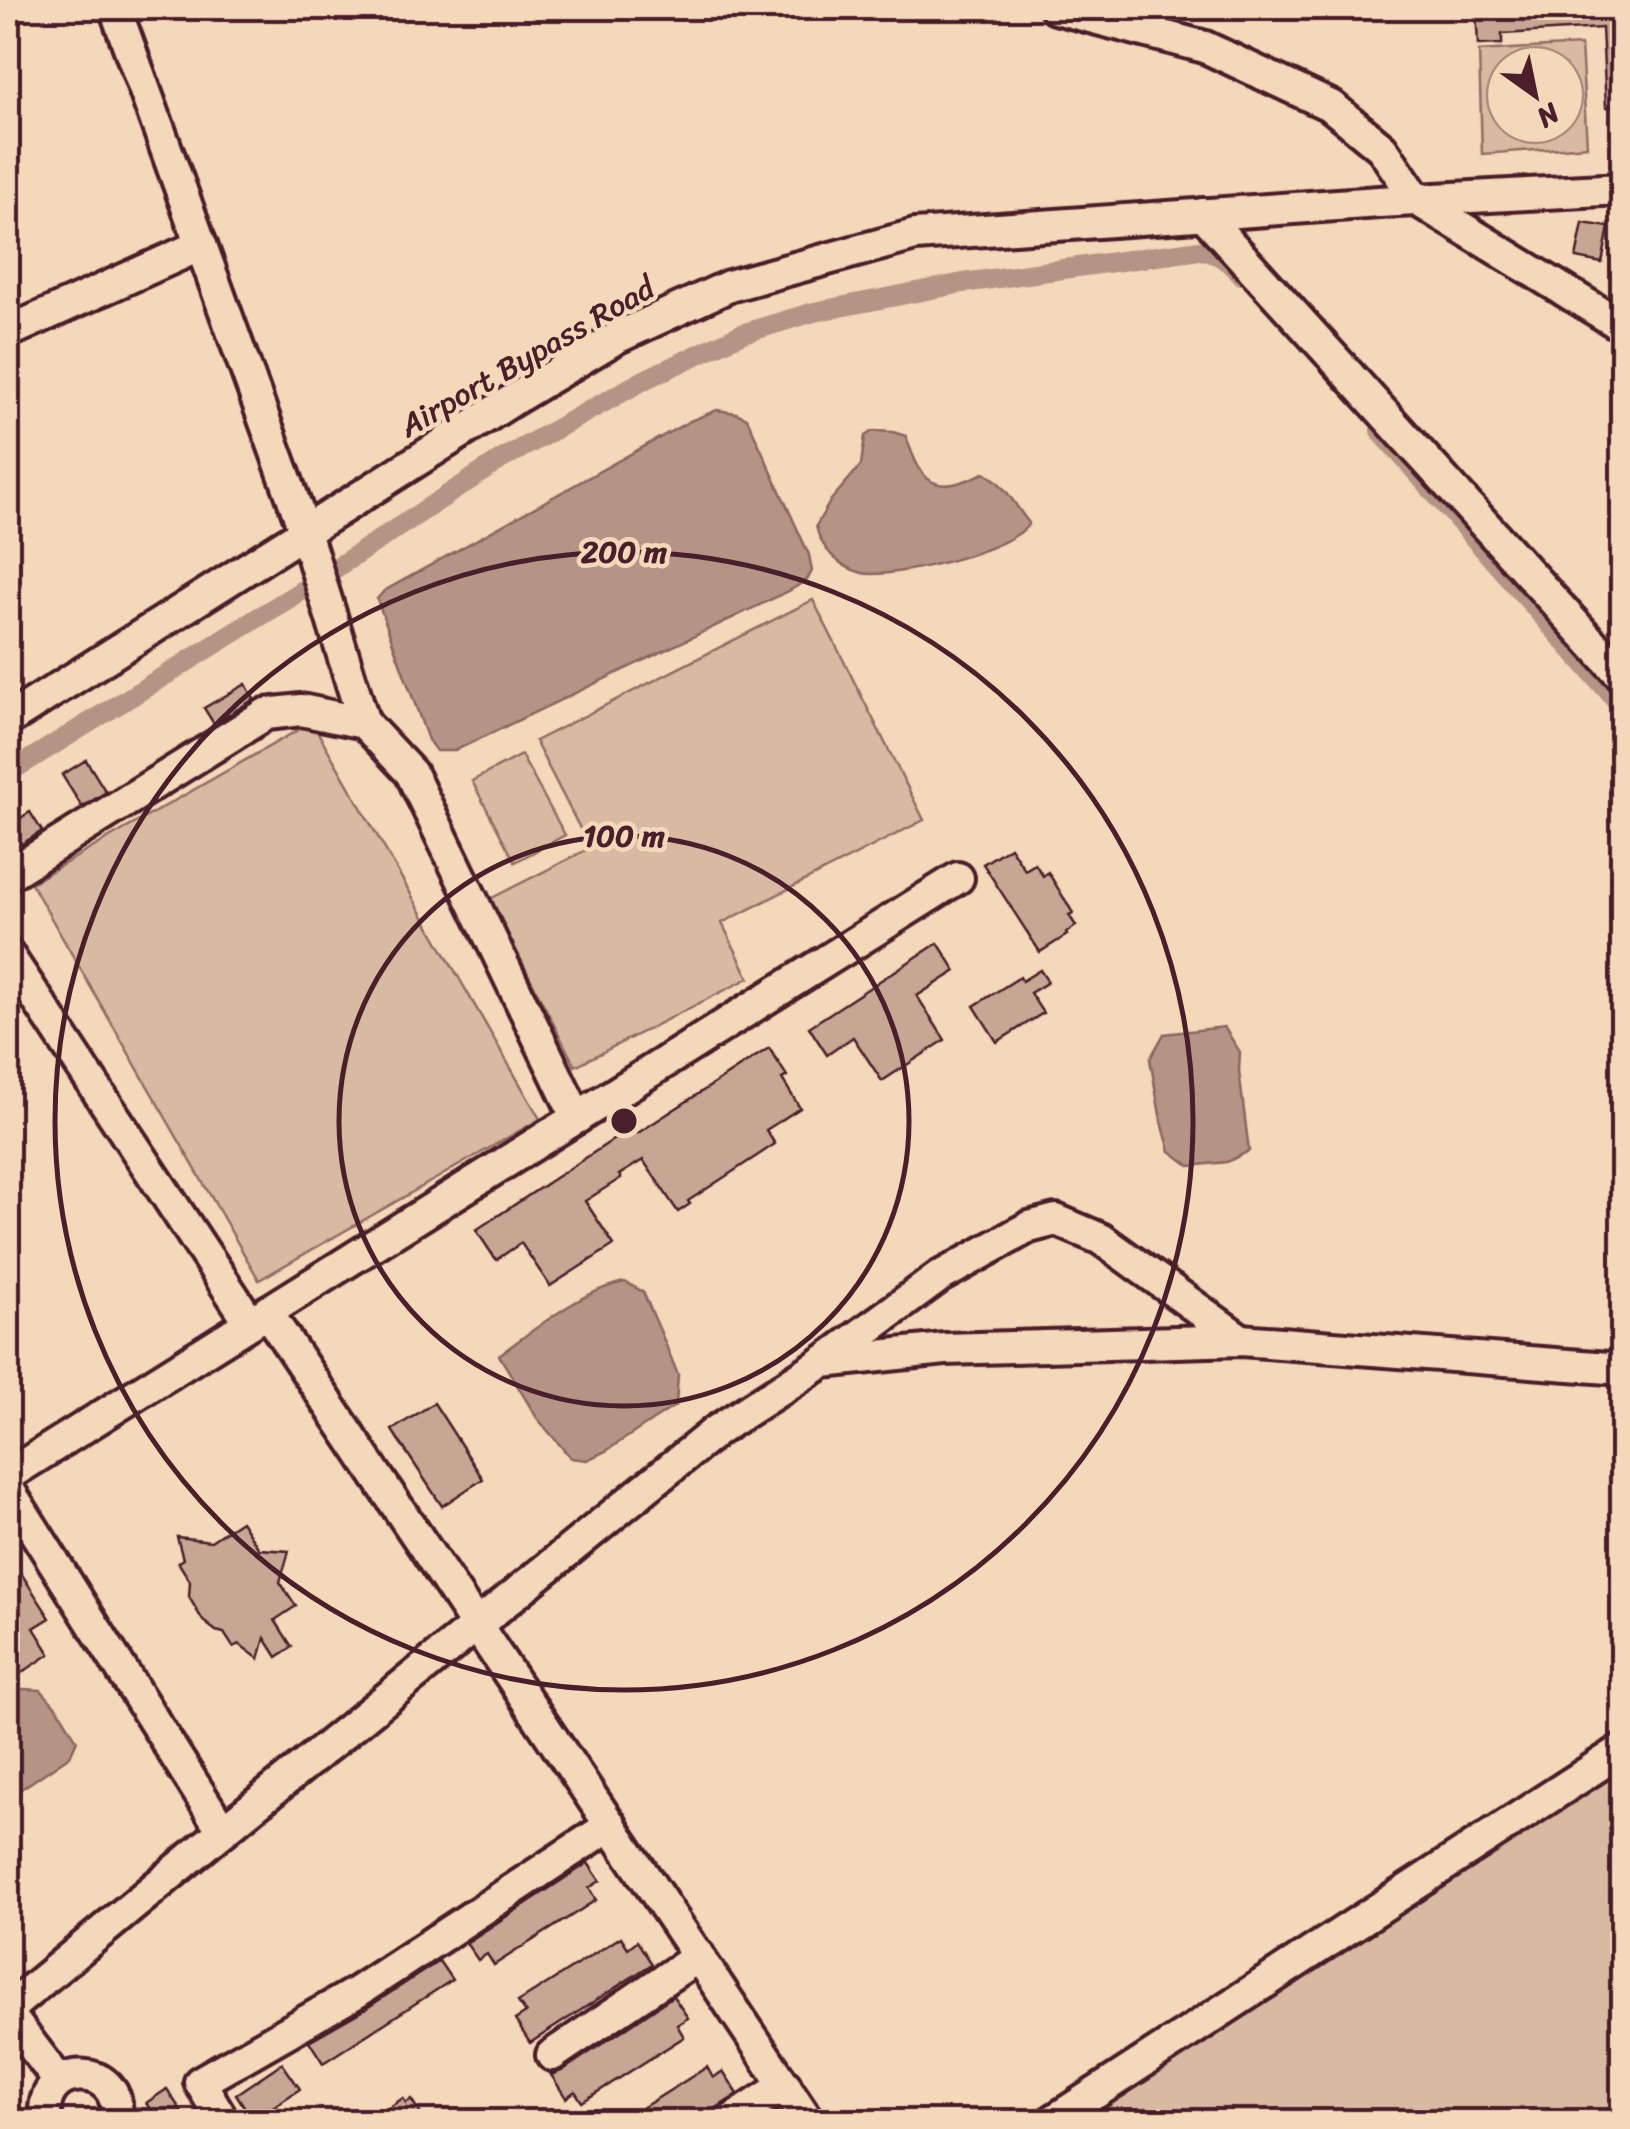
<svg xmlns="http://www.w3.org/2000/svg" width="1630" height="2129" font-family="Sriracha,sans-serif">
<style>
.green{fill:#d8baa2;stroke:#916c66;stroke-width:2.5;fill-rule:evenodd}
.water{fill:#b59485;stroke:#8a6561;stroke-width:2.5}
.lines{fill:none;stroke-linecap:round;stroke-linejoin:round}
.canal{stroke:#b59485;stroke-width:20}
.building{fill:#c7a794;stroke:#4a1f2b;stroke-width:2.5}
.minor-casing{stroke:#4a1f2b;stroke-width:38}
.minor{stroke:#f4d8ba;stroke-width:30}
.ring{fill:none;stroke:#4a1f2b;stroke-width:5}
.labels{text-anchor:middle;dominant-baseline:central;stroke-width:9;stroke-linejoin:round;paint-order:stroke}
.street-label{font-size:32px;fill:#4a1f2b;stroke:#f4d8ba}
.centre{fill:#4a1f2b;stroke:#f4d8ba;stroke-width:5}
.ring-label{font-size:30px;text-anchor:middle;font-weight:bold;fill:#4a1f2b;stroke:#f4d8ba;stroke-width:9;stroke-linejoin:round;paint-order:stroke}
</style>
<rect width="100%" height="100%" fill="#f4d8ba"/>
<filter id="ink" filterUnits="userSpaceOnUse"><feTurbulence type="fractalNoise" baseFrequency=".01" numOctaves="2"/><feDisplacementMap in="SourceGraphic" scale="20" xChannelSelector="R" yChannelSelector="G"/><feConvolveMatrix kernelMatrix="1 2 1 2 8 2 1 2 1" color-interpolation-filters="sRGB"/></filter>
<g filter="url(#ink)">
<g class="green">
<path d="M1581 45 1587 146 1482 154 1479 51ZM1505 65H1565V125H1505Z"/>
<path d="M813 600 924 820 722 923 749 978 575 1066 490 899 590 848 535 741Z"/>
<path d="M312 722 540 1119 259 1280 31 883Z"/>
<path d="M521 755 565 835 515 862 472 781Z"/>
<path d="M1622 1771V2121H1058Z"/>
</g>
<g class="water">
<path d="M717 410 736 413 747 418 809 555 812 571 807 580 789 591 454 751H436L428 740 377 599 384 591 690 421Z"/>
<path d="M873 431 893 432 906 436C922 486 935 496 984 473 1004 481 1015 506 1029 523 1017 549 890 580 862 573 839 567 821 549 816 526L831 500 861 465 865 436Z"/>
<path d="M1224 1027 1240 1052 1239 1071 1249 1151 1227 1162 1190 1166 1170 1151 1160 1115 1150 1059 1164 1034Z"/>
<path d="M625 1282 643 1292 661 1333 678 1375 676 1405 606 1451 587 1460 571 1458 537 1418 499 1355C534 1330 582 1290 625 1282Z"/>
<path d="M23 1689 41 1690 58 1709 77 1740 70 1756 8 1798V1697Z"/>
</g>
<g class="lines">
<g class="canal">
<path d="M1380 431 1622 707"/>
<path d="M8 773 301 591 502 459 646 379 741 334 814 312 963 283 1200 250C1218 253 1229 261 1241 275"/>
</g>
</g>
<g class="building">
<path d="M1531 8H1622V107H1606L1602 28 1502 34V44L1478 45 1476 10Z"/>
<path d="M1583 223 1609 227 1602 263 1576 258Z"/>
<path d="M246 684 254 699 214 724 204 708Z"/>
<path d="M86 760 106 792 82 807 62 775Z"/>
<path d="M30 812 42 831 8 853V826Z"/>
<path d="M1010 847 1025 870 1035 864 1043 876 1048 872 1073 913 1069 915 1076 926 1066 933 1067 935 1040 952 983 864Z"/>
<path d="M938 943 956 971 917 996 945 1040 882 1081 853 1037 827 1055 809 1027Z"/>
<path d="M1040 970 1048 982 1030 993 1043 1013 997 1042 974 1006 1020 977 1022 981Z"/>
<path d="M769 1048 787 1076 782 1079 800 1108 766 1130 775 1144 688 1201 690 1204 678 1212 643 1160 619 1175 621 1178 585 1201 614 1245 550 1286 521 1243 496 1260 476 1230 634 1126 638 1133Z"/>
<path d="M434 1403 483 1479 442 1506 392 1430Z"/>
<path d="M241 1521 259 1549 289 1551 280 1582 296 1606 275 1620 292 1647 277 1657 265 1638 259 1659 239 1644 233 1647 224 1633 216 1631 203 1621 189 1597 190 1581 178 1562 183 1559 177 1537 211 1541Z"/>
<path d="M8 1553 50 1618 34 1628 50 1654 8 1682V1640L19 1632 8 1614Z"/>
<path d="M588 1863 600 1881 589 1888 596 1900 494 1965 487 1954 478 1960 466 1943Z"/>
<path d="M621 1937 628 1948 637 1941 652 1964 530 2043 515 2020 526 2013 518 2002Z"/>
<path d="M439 1961 452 1980 323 2063 309 2041 367 2008Z"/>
<path d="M673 1996 688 2018 677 2025 684 2037 582 2102 575 2091 566 2098 551 2075 562 2071Z"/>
<path d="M282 2063 300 2089 253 2120 236 2094Z"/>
<path d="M707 2067 713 2078 723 2071 738 2094 695 2122H620Z"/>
<path d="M167 2089 188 2122H137L152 2112 146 2103Z"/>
<path d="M403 2098 406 2103 411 2099 426 2122H368Z"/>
</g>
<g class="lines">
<defs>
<g id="minor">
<path d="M115 8 305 532 364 723"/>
<path d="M1056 8 1205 47 1331 106 1382 148 1417 200 1622 326"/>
<path d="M1203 214 1622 676"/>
<path d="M8 332 201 245"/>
<path d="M8 720 511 401 618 337 729 286 915 235 1379 202 1622 189"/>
<path d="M8 875 266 714 301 710 364 723 411 773 577 1118"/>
<path d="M8 955 250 1322"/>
<path d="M267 1312 809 2122"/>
<path d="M823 1362 939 1277 1029 1227 1056 1220 1101 1239 1241 1340"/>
<path d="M8 1475 958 878"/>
<path d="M8 1489 223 1831"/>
<path d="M8 2009 223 1831 716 1431 823 1362 945 1349 1241 1340 1622 1369"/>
<path d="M8 2014 59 2081"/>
<path d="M552 2055 699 1956"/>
<path d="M46 2122C35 2058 129 2062 115 2122"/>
<path d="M224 2122 200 2082 357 1992 611 1825"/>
<path d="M729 2122 785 2085"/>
<path d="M1051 2122 1622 1750"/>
</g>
</defs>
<use href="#minor" class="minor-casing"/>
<use href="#minor" class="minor"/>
</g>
</g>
<g class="ring">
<circle cx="624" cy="1121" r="285"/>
<circle cx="624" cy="1121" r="569"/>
</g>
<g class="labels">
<g class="street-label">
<text transform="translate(527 357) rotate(-30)">Airport Bypass Road</text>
</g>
</g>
<circle cx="624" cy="1121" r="15" class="centre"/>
<g class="ring-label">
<text x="624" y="562">200 m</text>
<text x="624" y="846">100 m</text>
</g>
<rect width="1630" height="2129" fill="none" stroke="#f4d8ba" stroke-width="40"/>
<rect x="20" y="20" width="1590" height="2089" fill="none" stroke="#4a1f2b" stroke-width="4" filter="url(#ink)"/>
<g transform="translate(1535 95) rotate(147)"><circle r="48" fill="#f4d8ba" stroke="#b08e81" stroke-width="2.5"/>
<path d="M0-8L18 38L0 25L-18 38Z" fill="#4a1f2b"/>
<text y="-15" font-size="28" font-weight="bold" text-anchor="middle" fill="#4a1f2b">N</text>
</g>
</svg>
